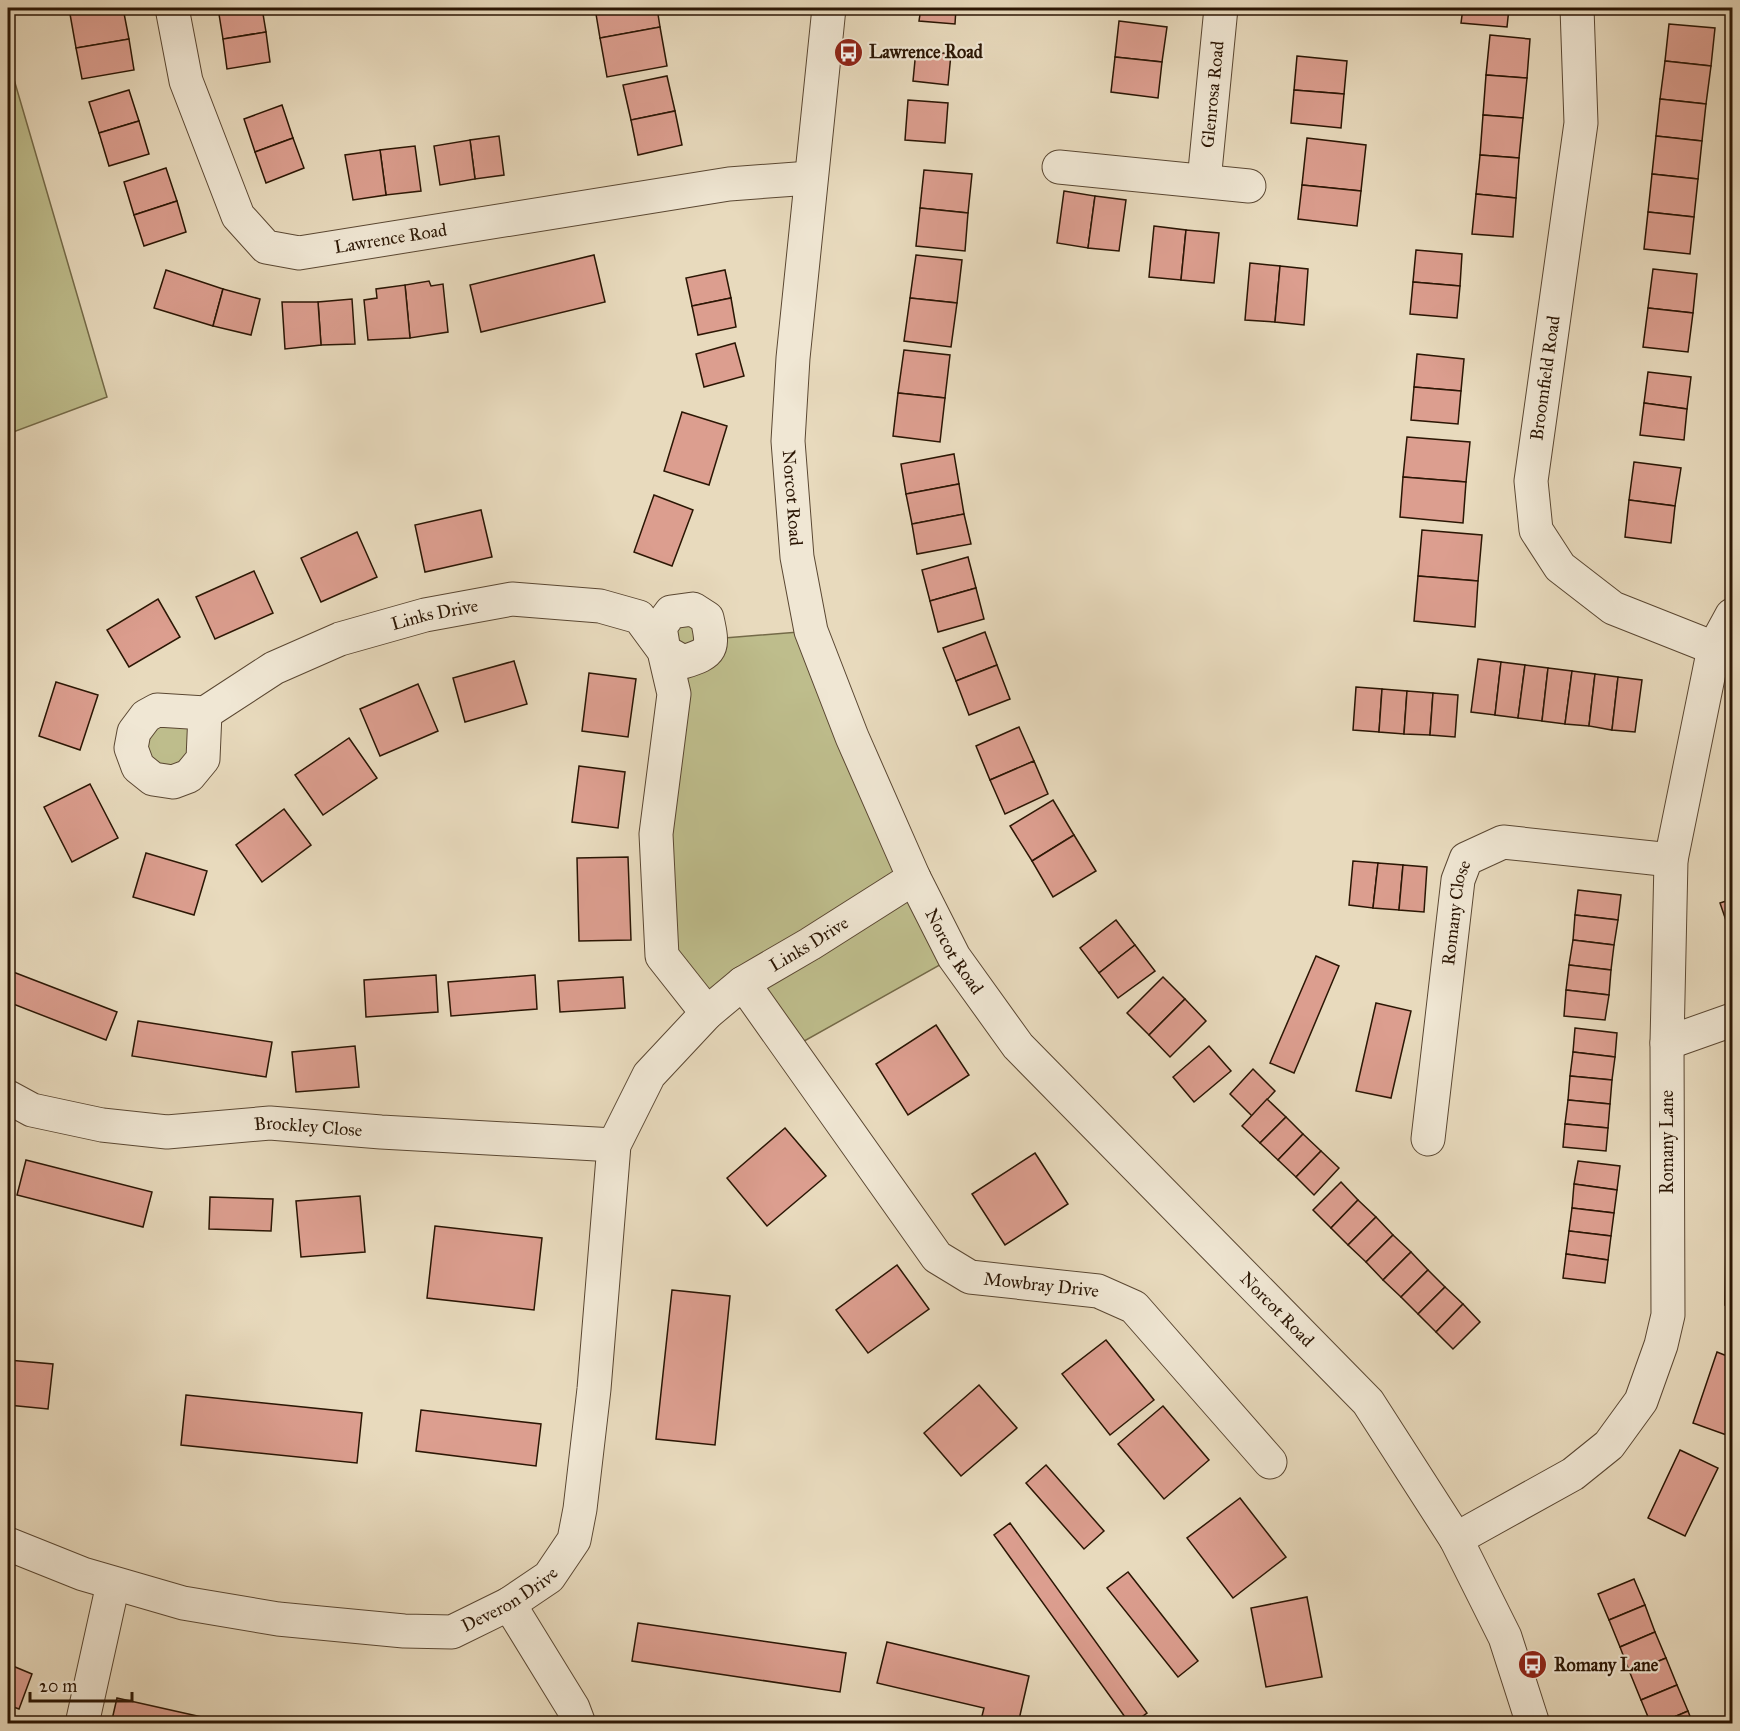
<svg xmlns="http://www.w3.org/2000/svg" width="1740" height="1731" font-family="'IM FELL Great Primer',serif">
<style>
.green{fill:#bebd8c;stroke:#746a48;stroke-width:1.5}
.building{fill:#dc9e8f;stroke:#2b1604;stroke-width:1.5}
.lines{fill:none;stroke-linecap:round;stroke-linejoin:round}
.minor-casing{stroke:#5a4732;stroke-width:35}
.minor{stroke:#f0e7d4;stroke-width:33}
.labels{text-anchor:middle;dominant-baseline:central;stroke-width:4.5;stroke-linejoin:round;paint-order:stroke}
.poi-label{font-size:18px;font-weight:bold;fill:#2b1604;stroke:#f0e7d4;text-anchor:start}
.street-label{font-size:18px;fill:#2b1604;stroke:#f0e7d4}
</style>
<rect width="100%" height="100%" fill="#e8dabd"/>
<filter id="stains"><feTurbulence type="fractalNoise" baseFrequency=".00333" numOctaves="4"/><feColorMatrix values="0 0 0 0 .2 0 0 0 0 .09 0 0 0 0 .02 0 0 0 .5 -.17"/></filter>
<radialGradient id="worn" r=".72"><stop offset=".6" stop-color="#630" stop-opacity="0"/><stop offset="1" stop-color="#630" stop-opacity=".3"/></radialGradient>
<g class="green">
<path d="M8 59 107 397 8 434Z"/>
<path d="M671 612 712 639 811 631 954 957 790 1049 743 983 707 1013 662 956Z"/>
<path d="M183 711 203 759 153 779 134 732Z"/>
</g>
<g class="building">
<path d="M105 8H123L129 39 76 48 70 14Z"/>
<path d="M218 8H262L266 32 223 39Z"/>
<path d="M595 8H657L660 27 600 38Z"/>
<path d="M921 8H956L955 24 919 21Z"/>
<path d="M1298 8H1352V12Z"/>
<path d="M1463 8H1509L1507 27 1461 23Z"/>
<path d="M1119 21 1167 27 1162 62 1115 57Z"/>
<path d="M1669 24 1715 28 1711 66 1665 61Z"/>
<path d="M660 27 667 66 607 77 600 38Z"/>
<path d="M266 32 270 62 227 69 223 39Z"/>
<path d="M1490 35 1530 39 1527 78 1486 75Z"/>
<path d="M129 39 134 70 82 79 76 48Z"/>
<path d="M916 50 951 54 948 85 913 81Z"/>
<path d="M1297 56 1347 61 1344 94 1294 90Z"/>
<path d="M1115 57 1162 62 1158 98 1111 92Z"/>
<path d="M1665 61 1711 66 1706 104 1660 99Z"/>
<path d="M1486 75 1527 78 1523 118 1483 115Z"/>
<path d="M667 76 675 111 631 120 623 85Z"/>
<path d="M129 90 139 121 99 133 89 102Z"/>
<path d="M1294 90 1344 94 1341 128 1291 123Z"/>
<path d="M1660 99 1706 104 1702 141 1656 136Z"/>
<path d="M908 100 948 103 945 143 905 140Z"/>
<path d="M282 105 293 138 255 152 244 119Z"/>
<path d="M675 111 682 145 638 155 631 120Z"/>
<path d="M1483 115 1523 118 1519 158 1480 155Z"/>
<path d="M139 121 149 154 109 166 99 133Z"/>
<path d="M499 136 504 175 475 179 470 140Z"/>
<path d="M1656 136 1702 141 1698 179 1652 174Z"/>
<path d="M293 138 304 168 266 183 255 152Z"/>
<path d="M1307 138 1366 145 1361 191 1302 185Z"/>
<path d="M470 140 475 179 440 185 434 146Z"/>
<path d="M415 146 421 191 386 195 380 150Z"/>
<path d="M380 150 386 195 353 200 345 155Z"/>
<path d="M1480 155 1519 158 1516 198 1476 194Z"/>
<path d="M166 168 177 201 134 215 124 182Z"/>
<path d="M924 170 972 174 968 213 920 208Z"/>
<path d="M1652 174 1698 179 1694 217 1648 212Z"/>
<path d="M1302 185 1361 191 1357 226 1298 219Z"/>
<path d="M1064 191 1095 196 1088 248 1057 243Z"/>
<path d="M1476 194 1516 198 1513 237 1472 234Z"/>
<path d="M1095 196 1126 200 1119 251 1088 248Z"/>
<path d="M177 201 186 232 144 246 134 215Z"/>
<path d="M920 208 968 213 965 251 916 246Z"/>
<path d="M1648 212 1694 217 1690 254 1644 249Z"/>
<path d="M1154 226 1186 230 1181 280 1149 277Z"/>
<path d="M1186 230 1219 233 1214 283 1181 280Z"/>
<path d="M1416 250 1462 254 1460 286 1413 282Z"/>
<path d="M594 255 605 302 481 332 470 285Z"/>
<path d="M916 255 962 260 957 303 910 298Z"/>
<path d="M1250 263 1280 266 1275 322 1245 320Z"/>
<path d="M1280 266 1308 269 1304 325 1275 322Z"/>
<path d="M1653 269 1697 274 1693 313 1648 308Z"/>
<path d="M166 270 223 289 213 326 154 308Z"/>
<path d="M725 270 731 298 692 306 686 278Z"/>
<path d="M429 281 431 286 443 284 448 332 410 338 405 285Z"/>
<path d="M1413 282 1460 286 1457 318 1410 314Z"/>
<path d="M405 285 410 338 368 340 364 300 377 298 376 289Z"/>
<path d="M223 289 260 299 251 335 213 326Z"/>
<path d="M731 298 736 327 698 335 692 306Z"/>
<path d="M910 298 957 303 951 347 904 341Z"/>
<path d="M352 299 355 344 321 345 318 302Z"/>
<path d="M282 302H318L321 345 285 349Z"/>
<path d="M1648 308 1693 313 1688 352 1643 347Z"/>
<path d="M735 343 744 376 704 387 696 354Z"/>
<path d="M904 350 950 355 945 398 898 393Z"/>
<path d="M1417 354 1464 359 1461 391 1414 387Z"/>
<path d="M1648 372 1691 377 1687 409 1644 403Z"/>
<path d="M1414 387 1461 391 1458 424 1411 420Z"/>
<path d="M898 393 945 398 940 442 893 436Z"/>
<path d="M1644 403 1687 409 1684 440 1640 435Z"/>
<path d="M682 412 727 426 709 485 664 471Z"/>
<path d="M1407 437 1470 442 1466 482 1403 477Z"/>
<path d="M954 454 959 484 906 494 901 464Z"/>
<path d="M1634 462 1681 468 1675 506 1629 500Z"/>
<path d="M1403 477 1466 482 1463 523 1400 517Z"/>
<path d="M959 484 964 514 912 524 906 494Z"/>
<path d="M654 495 693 510 672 566 634 552Z"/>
<path d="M1629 500 1675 506 1671 543 1625 537Z"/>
<path d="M481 510 492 557 425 572 415 525Z"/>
<path d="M964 514 971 544 917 554 912 524Z"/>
<path d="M1422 530 1482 535 1478 581 1418 576Z"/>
<path d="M357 532 377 577 321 602 301 558Z"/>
<path d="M968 557 976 588 930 601 922 570Z"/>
<path d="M254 571 273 613 215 639 196 597Z"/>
<path d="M1418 576 1478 581 1475 627 1414 621Z"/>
<path d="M976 588 984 619 938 632 930 601Z"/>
<path d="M158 599 180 637 129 667 107 630Z"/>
<path d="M985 632 997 665 956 681 943 648Z"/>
<path d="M1478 659 1501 662 1495 715 1471 712Z"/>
<path d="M514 661 527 704 465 722 453 678Z"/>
<path d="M1501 662 1525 665 1518 718 1495 715Z"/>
<path d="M997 665 1010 699 969 715 956 681Z"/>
<path d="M1525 665 1548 668 1542 721 1518 718Z"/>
<path d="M1548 668 1572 671 1565 724 1542 721Z"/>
<path d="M1572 671 1595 674 1589 726 1565 724Z"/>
<path d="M589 673 636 679 628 737 582 731Z"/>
<path d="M1595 674 1618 677 1612 730 1589 726Z"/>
<path d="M1618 677 1642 680 1635 732 1612 730Z"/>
<path d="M56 682 98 695 80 750 39 736Z"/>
<path d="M418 684 438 731 380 756 360 709Z"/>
<path d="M1356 687 1382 689 1379 732 1353 730Z"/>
<path d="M1382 689 1407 691 1404 734 1379 732Z"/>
<path d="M1407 691 1433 693 1430 735 1404 734Z"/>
<path d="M1433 693 1458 695 1455 737 1430 735Z"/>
<path d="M1019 727 1034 761 990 780 976 746Z"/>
<path d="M349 738 377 778 323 815 295 775Z"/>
<path d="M1034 761 1048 794 1005 814 990 780Z"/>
<path d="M579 766 625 772 618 828 572 822Z"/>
<path d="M90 784 118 838 72 862 44 807Z"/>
<path d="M1053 800 1074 835 1032 861 1010 826Z"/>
<path d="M284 809 311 845 262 882 236 845Z"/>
<path d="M1074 835 1096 871 1053 897 1032 861Z"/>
<path d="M146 853 207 871 194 915 133 897Z"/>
<path d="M628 857 631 940 579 941 577 858Z"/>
<path d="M1353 861 1378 863 1373 908 1349 905Z"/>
<path d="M1378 863 1403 865 1399 910 1373 908Z"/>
<path d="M1403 865 1427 867 1424 912 1399 910Z"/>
<path d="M1578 890 1621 895 1618 920 1575 915Z"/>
<path d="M1732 899V938L1720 903Z"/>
<path d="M1575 915 1618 920 1614 945 1573 940Z"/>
<path d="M1116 920 1135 945 1099 973 1080 948Z"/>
<path d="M1573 940 1614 945 1611 970 1569 965Z"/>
<path d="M1135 945 1155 971 1118 998 1099 973Z"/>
<path d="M1316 956 1339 966 1294 1073 1270 1063Z"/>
<path d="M1569 965 1611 970 1609 995 1566 990Z"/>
<path d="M8 970 117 1012 106 1040 8 1002Z"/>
<path d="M436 975 438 1012 366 1017 364 980Z"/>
<path d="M535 975 537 1009 451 1016 448 982Z"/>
<path d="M623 977 625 1008 560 1012 558 981Z"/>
<path d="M1163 977 1185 999 1149 1035 1127 1013Z"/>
<path d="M1566 990 1609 995 1605 1020 1564 1016Z"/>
<path d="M1185 999 1206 1021 1170 1057 1149 1035Z"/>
<path d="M1376 1003 1411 1011 1391 1098 1356 1091Z"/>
<path d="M138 1021 272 1042 266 1077 132 1056Z"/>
<path d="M936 1025 969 1075 908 1115 876 1064Z"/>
<path d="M1575 1028 1617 1033 1615 1057 1573 1052Z"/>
<path d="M355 1046 359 1087 296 1092 292 1052Z"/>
<path d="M1209 1046 1231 1071 1194 1102 1173 1077Z"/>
<path d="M1573 1052 1615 1057 1612 1080 1570 1076Z"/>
<path d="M1253 1069 1275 1091 1252 1116 1230 1094Z"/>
<path d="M1570 1076 1612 1080 1610 1104 1568 1100Z"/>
<path d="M1267 1099 1286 1117 1260 1143 1242 1126Z"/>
<path d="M1568 1100 1610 1104 1608 1128 1565 1124Z"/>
<path d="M1286 1117 1303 1134 1278 1160 1260 1143Z"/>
<path d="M1565 1124 1608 1128 1606 1151 1563 1147Z"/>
<path d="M785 1128 826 1176 767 1226 727 1178Z"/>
<path d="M1731 1129H1732V1203Z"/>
<path d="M1303 1134 1321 1151 1296 1177 1278 1160Z"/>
<path d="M1321 1151 1339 1168 1314 1195 1296 1177Z"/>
<path d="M1035 1153 1068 1204 1005 1245 972 1194Z"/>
<path d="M26 1160 152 1192 143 1227 17 1195Z"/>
<path d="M1578 1161 1620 1166 1617 1190 1574 1184Z"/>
<path d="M1341 1182 1358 1200 1331 1228 1313 1210Z"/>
<path d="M1574 1184 1617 1190 1614 1213 1572 1208Z"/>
<path d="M360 1196 365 1252 301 1257 296 1201Z"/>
<path d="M210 1197 273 1199 271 1231 209 1229Z"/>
<path d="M1358 1200 1376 1217 1348 1245 1331 1228Z"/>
<path d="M1572 1208 1614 1213 1611 1236 1569 1231Z"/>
<path d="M1376 1217 1393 1235 1366 1262 1348 1245Z"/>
<path d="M435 1226 542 1238 534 1310 427 1298Z"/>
<path d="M1569 1231 1611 1236 1608 1260 1566 1254Z"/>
<path d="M1393 1235 1411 1252 1383 1280 1366 1262Z"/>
<path d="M1726 1239H1732V1306L1725 1305Z"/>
<path d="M1411 1252 1428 1270 1401 1297 1383 1280Z"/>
<path d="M1566 1254 1608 1260 1605 1283 1563 1278Z"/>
<path d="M897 1265 929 1309 868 1353 836 1310Z"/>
<path d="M1428 1270 1445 1287 1418 1314 1401 1297Z"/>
<path d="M1445 1287 1463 1304 1436 1332 1418 1314Z"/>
<path d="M672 1290 730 1296 715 1445 656 1439Z"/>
<path d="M1463 1304 1480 1322 1453 1349 1436 1332Z"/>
<path d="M1106 1340 1154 1400 1110 1435 1062 1374Z"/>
<path d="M1717 1352 1732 1358V1437L1693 1423Z"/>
<path d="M8 1360 53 1364 48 1409 8 1405Z"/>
<path d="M979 1385 1017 1428 961 1476 924 1433Z"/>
<path d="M186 1395 362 1413 357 1463 181 1445Z"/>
<path d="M1163 1406 1209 1460 1164 1499 1118 1444Z"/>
<path d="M421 1410 541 1424 536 1466 416 1451Z"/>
<path d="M1680 1450 1718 1468 1685 1536 1648 1518Z"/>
<path d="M1046 1465 1104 1531 1084 1549 1026 1483Z"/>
<path d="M1240 1498 1286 1557 1233 1598 1187 1538Z"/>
<path d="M1010 1523 1147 1713 1132 1724H1130L994 1535Z"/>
<path d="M1128 1572 1198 1661 1178 1677 1107 1588Z"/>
<path d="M1634 1579 1645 1605 1609 1620 1598 1594Z"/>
<path d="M1307 1597 1322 1677 1266 1687 1251 1608Z"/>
<path d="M1645 1605 1655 1632 1620 1647 1609 1620Z"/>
<path d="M638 1623 846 1653 840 1692 632 1661Z"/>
<path d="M1655 1632 1666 1658 1630 1673 1620 1647Z"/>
<path d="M887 1642 1029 1676 1018 1724H980L984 1708 877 1683Z"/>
<path d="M1666 1658 1677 1685 1641 1700 1630 1673Z"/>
<path d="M8 1664 32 1674 19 1709 8 1705Z"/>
<path d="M1677 1685 1688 1711 1658 1724H1651L1641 1700Z"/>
<path d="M117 1698 233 1724H111Z"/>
<path d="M1688 1711 1693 1724H1658Z"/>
</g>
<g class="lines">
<defs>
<g id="minor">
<path id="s1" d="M172 8 186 81 238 216 266 247 299 253 729 184 810 178"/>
<path id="s2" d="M829 8 793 358 788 441 797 557 811 631 852 737 914 878 954 957 1018 1046 1368 1402 1456 1539 1505 1637 1533 1724"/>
<path d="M1577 8 1581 123 1531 481 1536 530 1560 567 1613 608 1714 648"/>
<path d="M1059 167 1249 186"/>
<path id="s3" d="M1204 181 1221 8"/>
<path d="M693 609 707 618C714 649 713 653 683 662L664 651 660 627 671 612Z"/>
<path id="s4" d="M205 713 203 759 189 776 173 782 153 779 138 767 131 748 134 732 146 716 157 710 205 713 274 668 340 639 425 615 512 599 600 606 639 617 664 651 674 694 656 834 662 956 707 1013"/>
<path id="s5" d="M743 983 937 1257 970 1277 1098 1291 1134 1307 1270 1462"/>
<path d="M1667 1043 1732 1020"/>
<path id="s6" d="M8 1097 32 1110 102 1125 167 1132 270 1123 381 1132 614 1145"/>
<path id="s7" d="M1428 1139 1458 880 1466 859 1503 842 1671 860"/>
<path d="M1456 1539 1573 1474 1609 1445 1641 1401 1661 1345 1668 1315 1667 1043 1671 860 1714 648 1732 615"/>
<path id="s8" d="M8 1544 83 1574 183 1603 278 1619 404 1631 452 1632 509 1604 549 1577 574 1540 580 1509 594 1389 614 1145 649 1075 707 1013 743 983 810 944 914 878"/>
<path d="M509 1604 573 1708 579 1724"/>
<path d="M82 1724 113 1584"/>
</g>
</defs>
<use href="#minor" class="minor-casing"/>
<use href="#minor" class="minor"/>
</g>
<defs>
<symbol id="bus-disc" viewBox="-11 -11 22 22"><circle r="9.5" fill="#8f2418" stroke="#f0e7d4"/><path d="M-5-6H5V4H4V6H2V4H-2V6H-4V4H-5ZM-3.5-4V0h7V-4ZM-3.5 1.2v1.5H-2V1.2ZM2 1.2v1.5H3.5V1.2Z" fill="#fff"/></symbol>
</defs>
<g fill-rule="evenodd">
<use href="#bus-disc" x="832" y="36" width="33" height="33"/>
<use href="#bus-disc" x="1516" y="1648" width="33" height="33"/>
</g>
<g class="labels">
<g class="poi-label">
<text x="869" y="52">Lawrence Road</text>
<text x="1554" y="1665">Romany Lane</text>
</g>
<g class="street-label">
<text stroke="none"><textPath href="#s3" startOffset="87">Glenrosa Road</textPath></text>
<text stroke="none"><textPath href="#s1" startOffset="387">Lawrence Road</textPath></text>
<text transform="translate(1545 378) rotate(-82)">Broomfield Road</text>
<text stroke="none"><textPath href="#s2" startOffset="492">Norcot Road</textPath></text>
<text stroke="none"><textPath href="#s4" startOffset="494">Links Drive</textPath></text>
<text stroke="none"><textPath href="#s7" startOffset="228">Romany Close</textPath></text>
<text stroke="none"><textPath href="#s8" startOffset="1296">Links Drive</textPath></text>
<text stroke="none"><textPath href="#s2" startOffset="978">Norcot Road</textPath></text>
<text stroke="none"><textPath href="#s6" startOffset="306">Brockley Close</textPath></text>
<text transform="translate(1667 1142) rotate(-90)">Romany Lane</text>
<text stroke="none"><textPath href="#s5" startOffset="446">Mowbray Drive</textPath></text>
<text stroke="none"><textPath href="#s2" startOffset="1462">Norcot Road</textPath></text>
<text stroke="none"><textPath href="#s8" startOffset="522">Deveron Drive</textPath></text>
</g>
</g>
<rect width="1740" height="1731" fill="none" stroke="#e8dabd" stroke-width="30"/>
<rect x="9" y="9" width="1722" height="1713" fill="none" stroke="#2b1604" stroke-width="3"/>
<rect x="15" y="15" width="1710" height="1701" fill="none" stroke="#2b1604" stroke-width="1.5"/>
<path d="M30 1692v9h102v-9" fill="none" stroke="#2b1604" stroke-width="3"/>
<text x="39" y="1692" font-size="18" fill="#2b1604" stroke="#f0e7d4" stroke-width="4.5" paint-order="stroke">20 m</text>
<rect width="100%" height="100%" filter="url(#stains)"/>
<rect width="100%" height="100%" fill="url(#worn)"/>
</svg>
